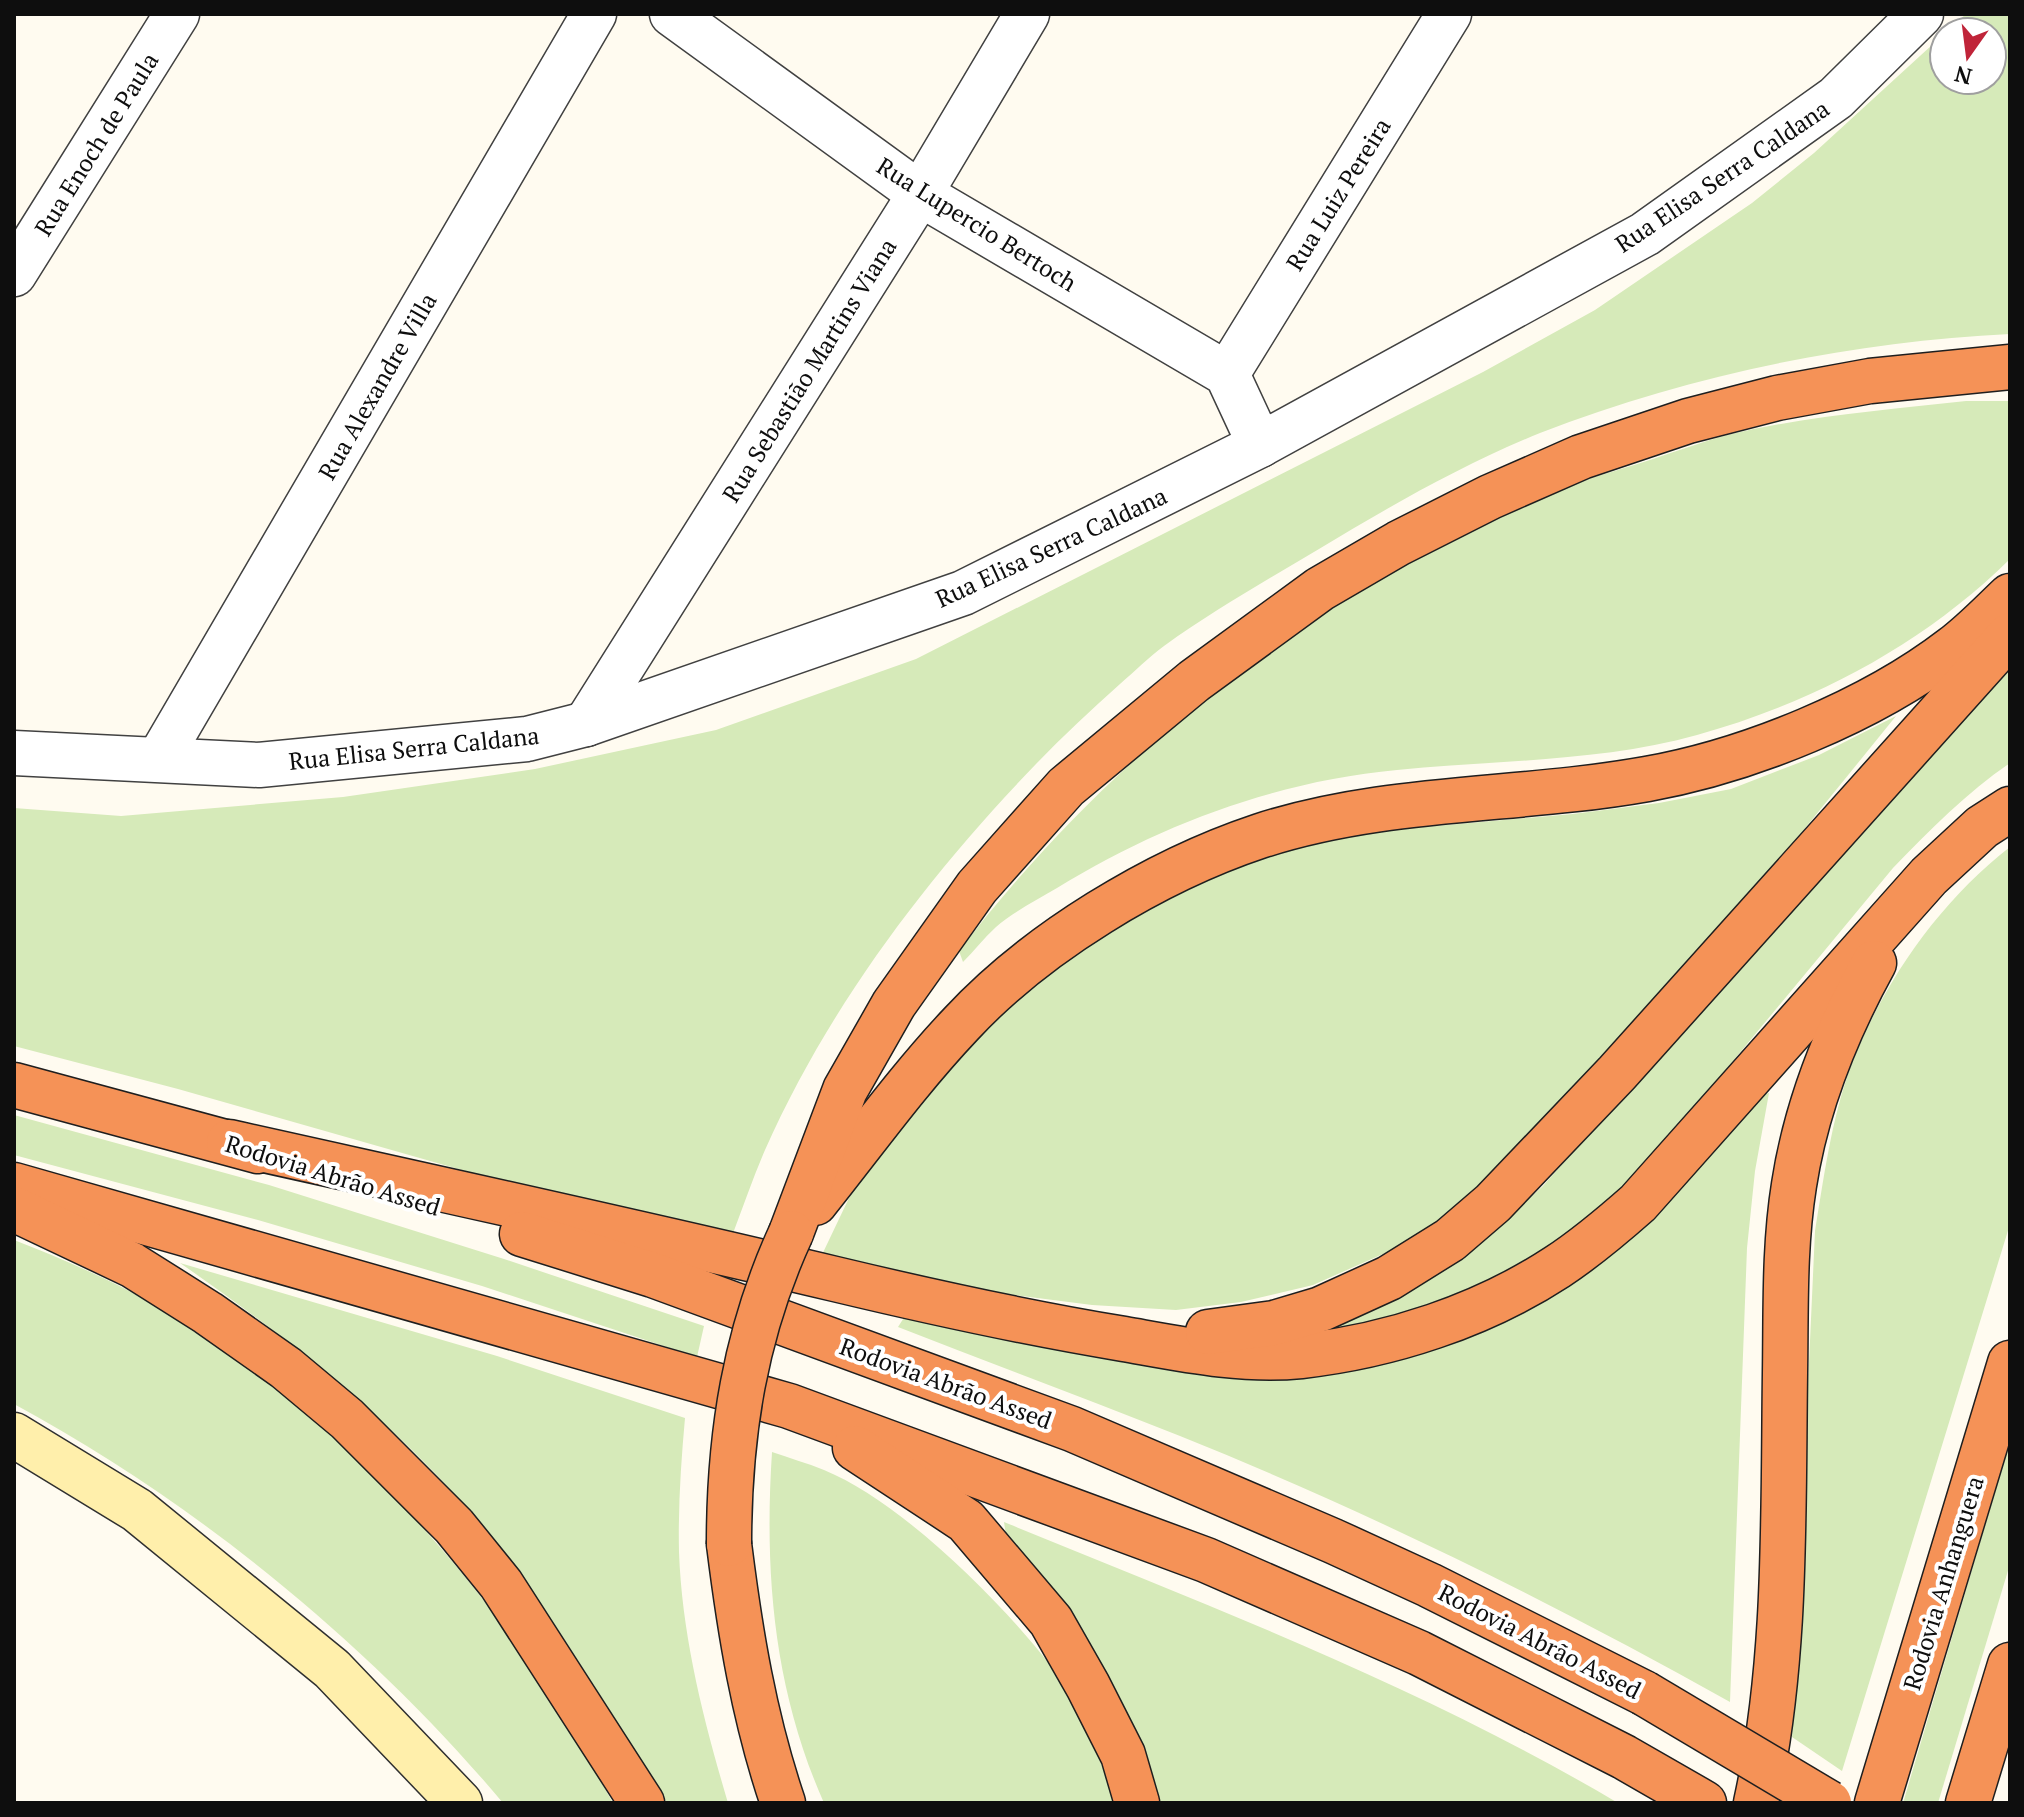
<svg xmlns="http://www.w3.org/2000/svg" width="2024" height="1817" font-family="'PT Serif',serif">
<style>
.green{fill:#d6eab9}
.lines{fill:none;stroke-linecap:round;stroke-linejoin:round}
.street-casing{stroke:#414141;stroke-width:47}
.secondary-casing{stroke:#303030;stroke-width:47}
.highway-casing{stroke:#1f1f1f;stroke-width:47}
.street{stroke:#fff;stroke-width:44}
.secondary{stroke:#ffefab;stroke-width:44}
.highway{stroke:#f59257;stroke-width:44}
.highway-bridge-casing{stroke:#1f1f1f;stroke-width:47;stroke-linecap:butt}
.highway-bridge{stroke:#f59257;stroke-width:44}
.labels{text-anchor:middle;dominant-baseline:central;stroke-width:8;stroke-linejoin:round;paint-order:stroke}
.street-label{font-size:24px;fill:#0e0e0e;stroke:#fff}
</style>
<rect width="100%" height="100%" fill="#fffbf0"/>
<g class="green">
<path d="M1966 14H2010V334C1850 342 1690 375 1540 433 1464 464 1390 506 1319 549 1267 580 1214 610 1164 646 1149 657 1135 671 1120 684 1091 710 1063 736 1036 764 927 877 829 1006 765 1150 753 1178 743 1207 732 1236L570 1201 178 1089 14 1046V808L121 816 343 797 535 769 716 730 916 659 1483 372 1595 310 1752 203 1814 153 1944 34V80H1992V32H1946Z"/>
<path d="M1966 401H2010V559C1924 644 1813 703 1697 735 1600 762 1496 760 1397 770 1277 781 1159 825 1057 888 1037 900 1013 912 996 927 984 938 974 951 963 962L959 951C1116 746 1332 580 1572 485 1598 475 1626 468 1653 459 1677 451 1702 442 1727 435 1806 416 1886 410 1966 401Z"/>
<path d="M2010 660V763C1966 793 1930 830 1893 868L1650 1161 1604 1209 1513 1272 1409 1316 1321 1331 1498 1227 1543 1186 1733 969Z"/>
<path d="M1896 716 1759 885 1524 1155 1428 1234 1313 1285 1241 1302 1176 1310 1092 1305 976 1290 819 1261 849 1198 882 1142 934 1074 1044 970 1155 900 1232 869 1303 846 1367 832 1573 814 1659 803 1731 789 1819 755Z"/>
<path d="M2010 847V1224L1842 1771 1792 1737 1815 1231C1825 1171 1833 1107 1857 1051 1890 973 1943 899 2010 847Z"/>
<path d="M1769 1093 1755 1171 1747 1248 1730 1702C1553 1603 1369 1512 1180 1436 1087 1399 992 1364 898 1327L907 1313 1427 1350 1757 1096Z"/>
<path d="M14 1115 269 1185 504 1259 704 1326 697 1357 482 1286 258 1220 14 1155Z"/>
<path d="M14 1240C82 1266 153 1299 213 1341 353 1440 472 1567 562 1714 580 1743 596 1773 613 1803H503C372 1646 194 1501 14 1404Z"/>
<path d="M180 1263 497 1356 685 1418C681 1462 678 1507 679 1552 682 1637 704 1722 728 1803H667C644 1763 618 1724 593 1684 556 1626 519 1568 474 1516 389 1418 286 1336 180 1263Z"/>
<path d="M2010 1441V1564L1938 1803H1903Z"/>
<path d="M772 1452C789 1458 807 1463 824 1470 900 1501 1000 1600 1050 1665 1057 1674 1062 1686 1068 1697 1086 1730 1105 1765 1114 1803H824C774 1690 764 1575 772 1452Z"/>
<path d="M1004 1522C1212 1607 1424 1688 1618 1803H1152L1007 1542Z"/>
</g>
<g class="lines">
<defs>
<g id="street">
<path d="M672 14 920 194 1227 374 1260 445"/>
<path d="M14 274 177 14"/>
<path d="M1227 374 1449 14"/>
<path d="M586 724 920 194 1027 14"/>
<path d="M14 753 259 765 527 739 586 724 963 593 1260 445 1645 234 1836 98 1921 14"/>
<path d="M159 759 594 14"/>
</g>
<path id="secondary" d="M14 1435 137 1510 332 1669 460 1803"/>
<g id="highway">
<path d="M14 1085 258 1151"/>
<path d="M229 1142C431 1187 633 1231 835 1279 931 1302 1027 1323 1124 1339 1181 1349 1242 1362 1301 1356 1390 1346 1482 1316 1557 1267 1586 1248 1612 1226 1638 1203L1929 876 1982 827 2010 809"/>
<path d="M14 1185 789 1406 1206 1560 1419 1653 1624 1757 1704 1803"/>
<path d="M815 1203C863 1143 908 1080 961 1024 1036 943 1155 871 1260 836 1386 795 1518 802 1647 779 1748 761 1871 711 1953 648 1973 633 1991 614 2010 596"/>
<path d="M14 1209 132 1265 208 1313 286 1368 347 1419 454 1526 501 1584 642 1803"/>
<path d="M791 1233 845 1090 894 1004 977 887 1066 787 1194 681 1320 589 1399 543 1490 497 1581 457 1688 421 1777 398 1870 381 2010 367"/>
<path d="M522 1234 653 1275 1072 1429 1333 1541 1429 1585 1644 1693"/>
<path d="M1208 1332 1274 1323 1321 1309 1389 1278 1450 1240 1493 1203 1617 1073 2010 635"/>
<path d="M855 1448 966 1521 1051 1621 1088 1686 1123 1755 1137 1803"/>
<path d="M729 1544C740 1632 754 1718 783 1803"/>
<path d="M1756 1803C1787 1662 1783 1517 1785 1373 1786 1311 1784 1247 1794 1185 1806 1107 1836 1032 1874 963"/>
<path d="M1877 1803 2010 1363"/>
<path d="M1968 1803 2010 1665"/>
</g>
</defs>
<use href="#street" class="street-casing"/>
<use href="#secondary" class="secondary-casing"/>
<use href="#highway" class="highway-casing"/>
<use href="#street" class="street"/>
<use href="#secondary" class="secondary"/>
<use href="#highway" class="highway"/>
<defs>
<g id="highway-bridge">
<path d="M729 1544C729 1434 745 1333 791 1233"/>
<path d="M1644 1693 1829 1803"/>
</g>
</defs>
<use href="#highway-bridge" class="highway-bridge-casing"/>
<use href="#highway-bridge" class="highway-bridge"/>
</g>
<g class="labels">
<g class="street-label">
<text transform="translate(96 144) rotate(-58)">Rua Enoch de Paula</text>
<text transform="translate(1722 176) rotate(-34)">Rua Elisa Serra Caldana</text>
<text transform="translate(1338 194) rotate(-58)">Rua Luiz Pereira</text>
<text transform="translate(977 224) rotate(32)">Rua Lupercio Bertoch</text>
<text transform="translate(809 370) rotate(-58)">Rua Sebastião Martins Viana</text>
<text transform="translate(377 386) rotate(-60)">Rua Alexandre Villa</text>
<text transform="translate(1051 547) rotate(-25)">Rua Elisa Serra Caldana</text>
<text transform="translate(414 748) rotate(-6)">Rua Elisa Serra Caldana</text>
<text transform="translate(333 1175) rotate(17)">Rodovia Abrão Assed</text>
<text transform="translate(946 1383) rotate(20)">Rodovia Abrão Assed</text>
<text transform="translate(1943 1583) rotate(-73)">Rodovia Anhanguera</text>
<text transform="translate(1540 1641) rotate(27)">Rodovia Abrão Assed</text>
</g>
</g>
<rect width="2024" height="1817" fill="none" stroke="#0e0e0e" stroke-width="32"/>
<g transform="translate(1968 56) rotate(194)"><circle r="38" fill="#ffffff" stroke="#9f9f9f" stroke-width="2"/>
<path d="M0-6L14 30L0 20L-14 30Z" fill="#c02439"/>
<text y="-12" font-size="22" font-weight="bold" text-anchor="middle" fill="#0e0e0e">N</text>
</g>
</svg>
